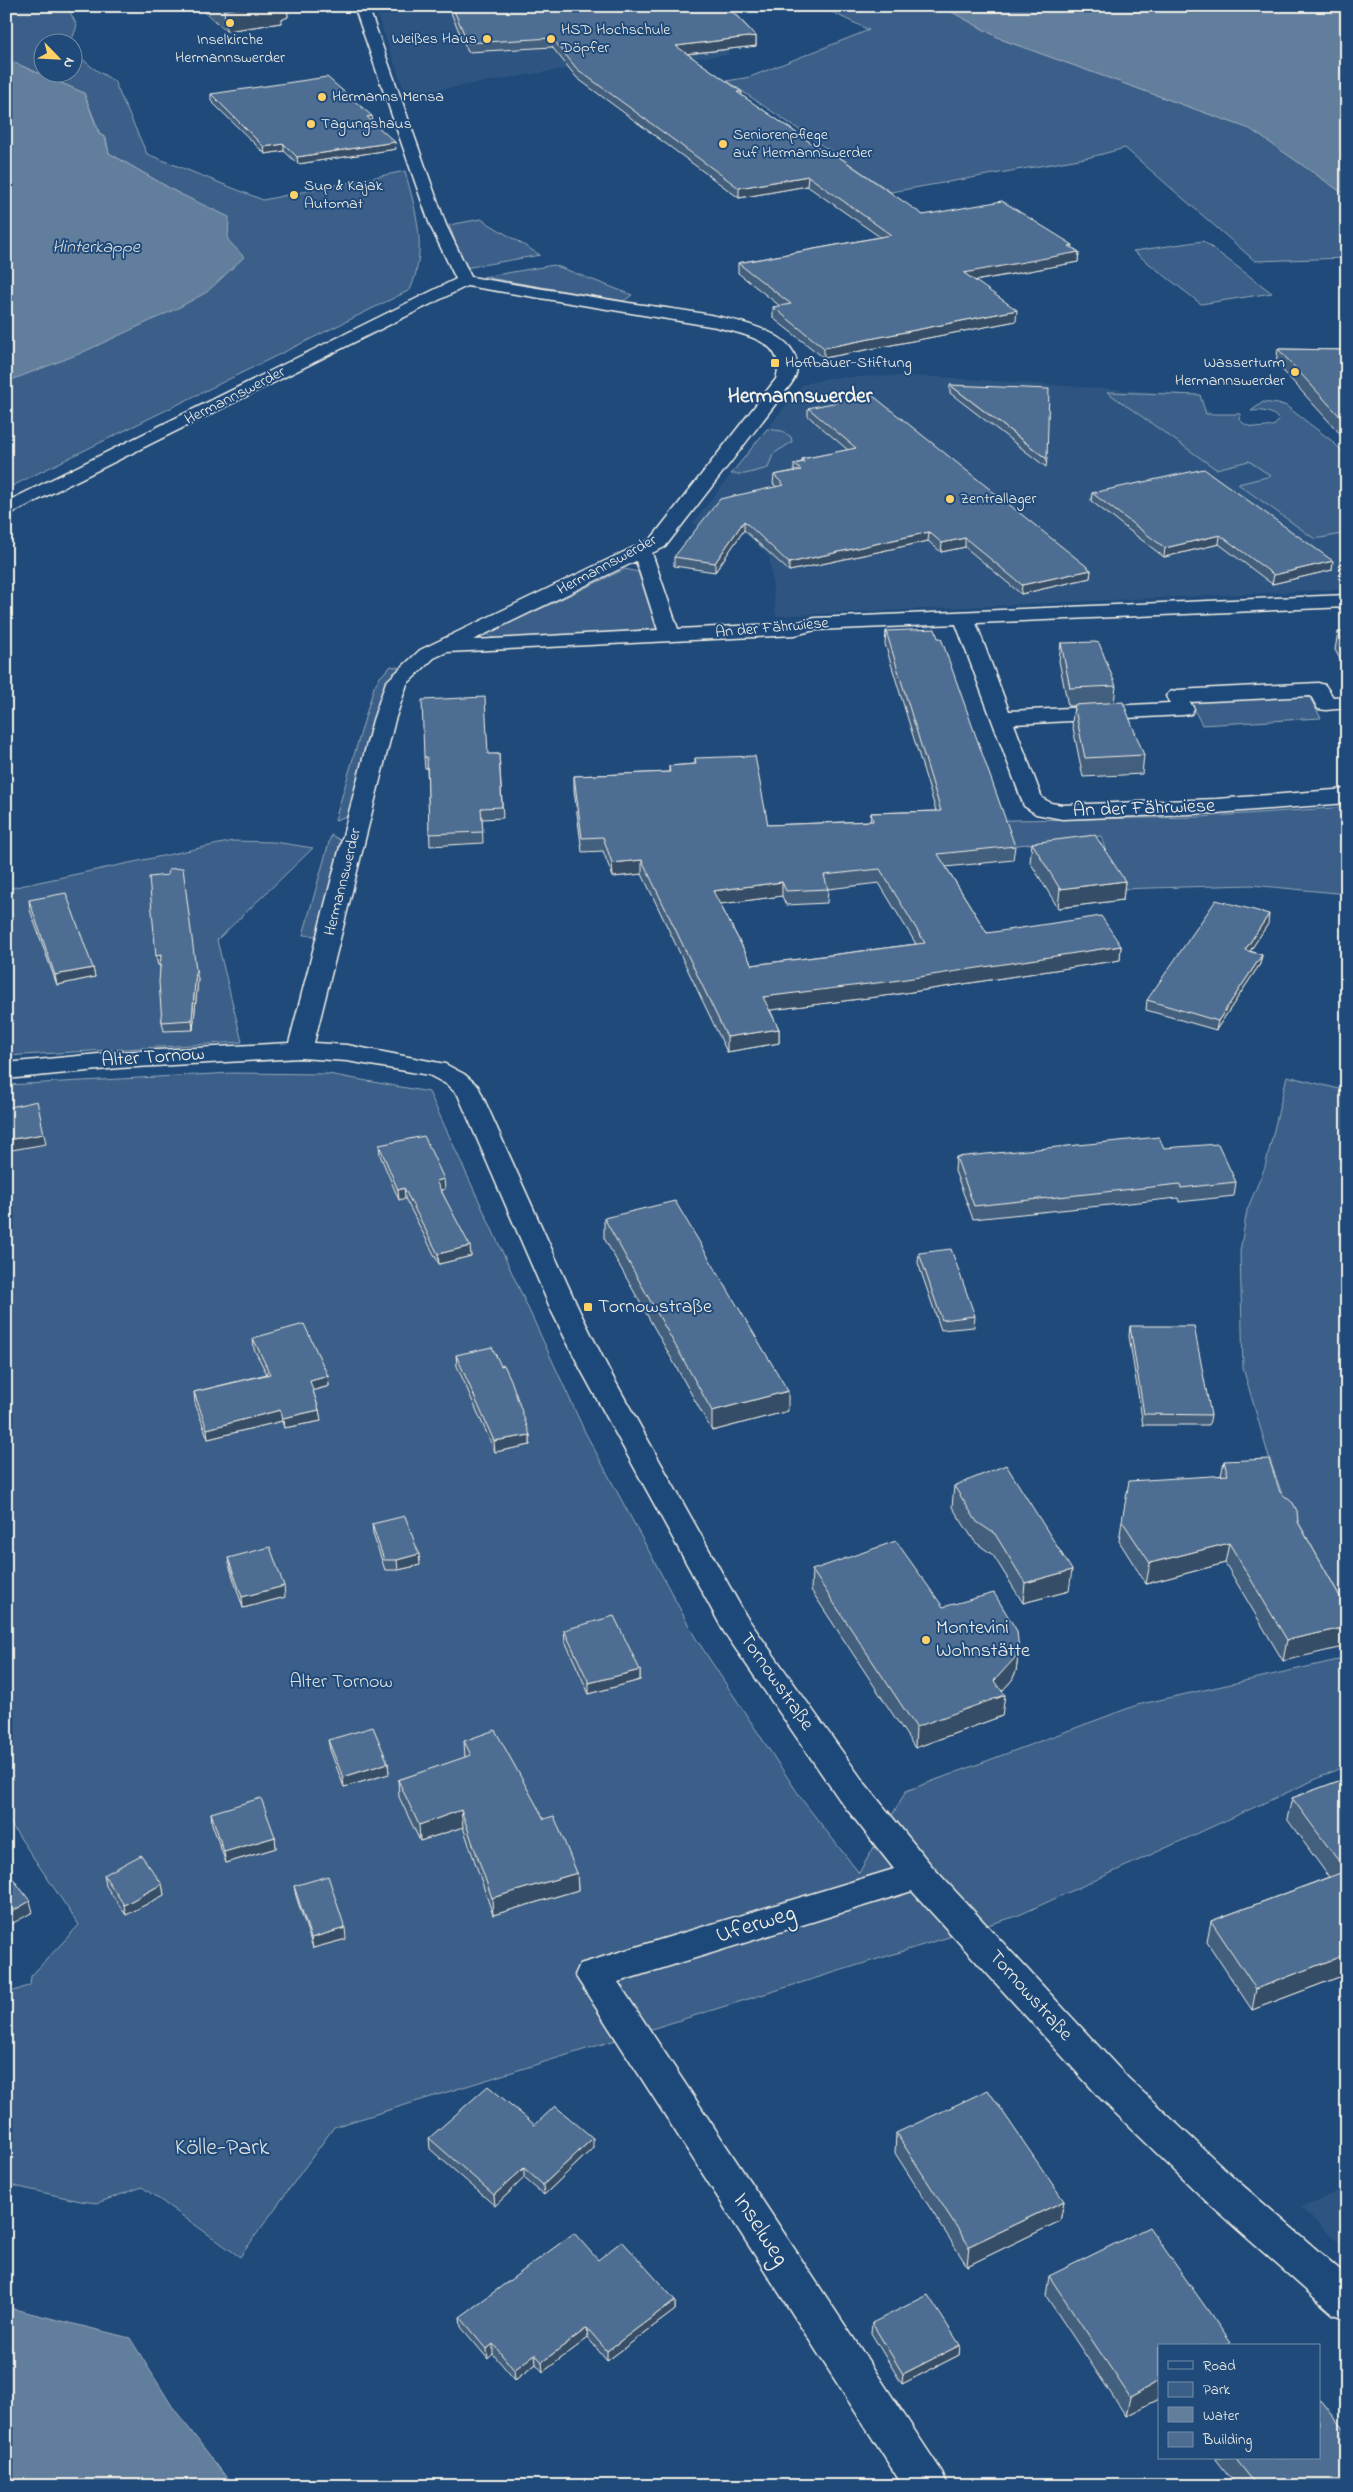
<svg xmlns="http://www.w3.org/2000/svg" width="1353" height="2492" font-family="'Indie Flower',sans-serif">
<style>
.built{fill:#2d5581}
.green{fill:#3a5f88;stroke:#97a8b8}
.water{fill:#627e9d;stroke:#9cacbb}
.lines{fill:none;stroke-linecap:round;stroke-linejoin:round}
.street-casing{stroke:#f4f1e8;stroke-width:3}
.street{fill:#1f4a7a;fill-rule:evenodd}
.wall{fill:#425f7e;stroke:#f4f1e8;fill-rule:evenodd}
.shaded-wall{fill:#364d66;stroke:#f4f1e8}
.building{fill:#4d6e92;stroke:#f4f1e8;fill-rule:evenodd}
.poi-dot{fill:#ffd166;stroke:#1f4a7a;stroke-width:2}
.labels{text-anchor:middle;dominant-baseline:central;stroke-width:4;stroke-linejoin:round;paint-order:stroke}
.far-poi-label{font-size:16px;fill:#f4f1e8;stroke:#1f4a7a;text-anchor:start}
.far-street-label{font-size:16px;fill:#f4f1e8;stroke:#1f4a7a}
.far-water-label{font-size:18px;font-style:italic;fill:#dee0dd;stroke:#1f4a7a}
.street-label{font-size:20px;fill:#f4f1e8;stroke:#1f4a7a}
.poi-label{font-size:20px;fill:#f4f1e8;stroke:#1f4a7a;text-anchor:start}
.park-label{font-size:20px;fill:#e1e2de;stroke:#1f4a7a}
.far-district-label{font-size:21px;font-weight:bold;fill:#f4f1e8;stroke:#1f4a7a}
.near-street-label{font-size:24px;fill:#f4f1e8;stroke:#1f4a7a}
.near-park-label{font-size:24px;fill:#e1e2de;stroke:#1f4a7a}
</style>
<rect width="100%" height="100%" fill="#1f4a7a"/>
<filter id="ink" filterUnits="userSpaceOnUse"><feTurbulence type="fractalNoise" baseFrequency=".02" numOctaves="2"/><feDisplacementMap in="SourceGraphic" scale="10" xChannelSelector="R" yChannelSelector="G"/><feConvolveMatrix kernelMatrix="1 2 1 2 8 2 1 2 1" color-interpolation-filters="sRGB"/></filter>
<g filter="url(#ink)">
<g class="built">
<path d="M374 6H690L701 23 730 55 558 70 406 95Z"/>
<path d="M885 376 939 377 1184 394 1252 441 1347 484V589L776 616 769 556 742 531 692 524 802 385 827 378Z"/>
<path d="M1347 2187V2250L1301 2208Z"/>
</g>
<g class="green">
<path d="M6 6H67L77 26 71 42H42V72H72L73 51 93 68 114 81 147 154 263 200 405 171C416 212 428 249 410 290L6 489V350L229 218 178 193 109 153 106 138 100 134 84 93 6 59Z"/>
<path d="M819 6H941L1003 40 1251 129 1347 196V258L1255 261 1125 148 1091 157 891 192 727 81 750 77 869 30Z"/>
<path d="M481 219 540 255 465 268 449 225Z"/>
<path d="M1203 241 1272 293 1201 304 1133 251Z"/>
<path d="M554 265 632 295 624 301 483 277Z"/>
<path d="M1107 392 1200 395 1206 414H1241L1239 419C1247 429 1263 429 1275 425L1279 420C1273 411 1261 410 1251 411L1263 402 1285 405 1332 441 1347 456V533L1315 539 1238 484 1271 476 1249 461 1216 469Z"/>
<path d="M767 429 782 431 791 437 792 442 773 454 768 468 745 474H731Z"/>
<path d="M625 569 638 572 659 629 501 639 493 638 487 634Z"/>
<path d="M391 666 400 668 384 686 348 816 335 820 374 687 379 678Z"/>
<path d="M1306 691 1321 718 1202 725 1188 698Z"/>
<path d="M1347 807V894L1251 885 1118 889 1101 836 918 856 893 826 1013 820 1200 817Z"/>
<path d="M331 835 342 841 316 936 303 935Z"/>
<path d="M233 841 275 842 313 848 217 940 242 1042 6 1056V889Z"/>
<path d="M232 1073 328 1074 429 1092 585 1432 695 1637 803 1801 859 1873 906 1791 1137 1705 1347 1658V1765L1017 1916 334 2127 240 2257 142 2187 97 2203 80 2201 6 2184V1994L30 1985 31 1976 79 1925 6 1817V1085Z"/>
<path d="M1287 1076 1347 1091V1615L1287 1508 1268 1454 1243 1368 1240 1252 1247 1210 1265 1167Z"/>
</g>
<g class="water">
<path d="M941 6H1347V196L1250 129 1003 40Z"/>
<path d="M6 59 84 93 99 134 105 138 109 153 178 193 229 217 228 240 244 257 207 292 178 308 79 354 6 382Z"/>
<path d="M6 2307 130 2338 172 2406 233 2486H6Z"/>
</g>
<g class="lines">
<defs>
<path id="street" d="M354 6H368L446 225 471 277C524 286 576 294 629 303 669 309 756 316 786 343 798 354 801 370 791 384L665 547 652 553 678 629 795 623 815 618 1347 595V607L976 623 1009 711 1170 703 1166 696 1170 692 1177 690 1318 683 1325 685 1333 697 1347 696V708L1326 710 1318 709 1311 696 1190 702 1194 709 1191 714 1183 715 1014 724 1042 798 1051 803 1062 805 1217 799 1347 789V803L1217 813 1062 819 1036 814 1024 806 956 624 815 630 795 635 447 652 434 658 407 684 395 720 314 1043 347 1045 445 1064 464 1074 478 1086 580 1312 609 1370 746 1616 863 1781 931 1865 1128 2078 1240 2183 1347 2276V2319L1333 2314 1212 2207 1102 2100 912 1891 618 1982 942 2472 948 2486H903L575 1975 580 1964 593 1960 894 1869 839 1799 724 1632 581 1370 552 1312 458 1095 446 1084 429 1075 347 1061 300 1058 119 1068 6 1079V1063L119 1052 289 1043 373 720 386 682 420 650 651 539 776 379C788 341 745 335 716 327L467 286 6 516V502L456 279 430 225ZM636 561 658 630 473 640Z"/>
</defs>
<use href="#street" class="street-casing"/>
<use href="#street" class="street"/>
</g>
<g class="wall">
<path d="M198 6H287L288 17 281 20V23L226 31Z"/>
<path d="M448 6H727L756 36V46L687 54 742 92V96L830 156 923 215 1073 248 1079 252 1078 262 975 281 1016 321 824 358 773 318V307L780 306 738 273V263L880 237 807 186 739 198 577 78 552 47 468 52Z"/>
<path d="M211 94 372 122 396 149 298 164 284 151 265 154 211 101Z"/>
<path d="M1347 316V336L1341 331 1343 317Z"/>
<path d="M1278 349 1347 350V437L1344 438 1276 363Z"/>
<path d="M950 385 1047 459 1046 467 950 393Z"/>
<path d="M808 408 1091 570 1090 578 1021 594 965 547 941 552 928 541 789 571 744 530 715 572 674 566V557L777 487 773 484 774 475 794 471V464L802 462V459L848 450 808 416Z"/>
<path d="M1092 493 1332 570 1272 584 1219 544 1164 557 1091 501Z"/>
<path d="M886 631 1015 846 1013 860 946 867 987 933 1121 946 1120 960 892 995 770 1010 779 1029V1043L727 1052 642 874 613 877 603 851 582 852 574 790V776L669 772V766L695 764V758L768 825 870 821 871 813 936 811 885 644ZM879 883 916 944 752 965 720 904 782 896 786 905 827 903 828 889Z"/>
<path d="M1338 632H1347V671L1335 650Z"/>
<path d="M1061 643 1116 686 1114 703 1144 755 1142 774 1083 777 1072 723 1074 706H1068L1059 661Z"/>
<path d="M499 754 503 818 482 819 483 843 430 846 427 768H425L424 757Z"/>
<path d="M1032 843 1125 881 1123 900 1058 908 1030 862Z"/>
<path d="M29 900 93 968 95 977 57 985 30 910Z"/>
<path d="M1268 924 1250 951 1262 955 1260 964 1216 1030 1146 1010 1147 1000Z"/>
<path d="M156 956 198 979 193 1030 164 1031 162 1022 160 965H158Z"/>
<path d="M379 1145 445 1189 441 1190 471 1256 439 1264 405 1198 399 1200 380 1155Z"/>
<path d="M1164 1148 1236 1182 1234 1196 1179 1202 1178 1198 973 1219 955 1171 956 1157Z"/>
<path d="M604 1218 788 1411 712 1431 604 1238Z"/>
<path d="M919 1253 975 1316 974 1327 941 1330 918 1263Z"/>
<path d="M1130 1326 1211 1415 1209 1425H1143L1129 1336Z"/>
<path d="M253 1338 328 1376 329 1386 313 1391 319 1410 321 1421 284 1428 282 1421 208 1439 195 1403 194 1392 267 1374 254 1349Z"/>
<path d="M456 1355 530 1435V1445L495 1452 457 1366Z"/>
<path d="M1224 1461 1280 1492 1298 1522 1347 1609 1283 1661 1225 1563 1146 1584 1119 1541 1122 1521 1221 1476Z"/>
<path d="M954 1486 1069 1591 1023 1603 993 1555 975 1542 952 1507Z"/>
<path d="M372 1524 420 1565 398 1570H385L373 1534Z"/>
<path d="M228 1558 285 1597 243 1608 230 1568Z"/>
<path d="M812 1570 943 1607 1019 1650 1016 1671 1012 1680 1002 1691V1716L915 1748 811 1590Z"/>
<path d="M564 1630 640 1670V1680L589 1694 565 1641Z"/>
<path d="M328 1740 388 1763 389 1774 344 1787 330 1750Z"/>
<path d="M464 1741 544 1819 577 1873 578 1890 493 1915 463 1827 420 1841 399 1797 398 1780 465 1758Z"/>
<path d="M1347 1778V1974L1252 2010 1207 1942 1211 1921 1329 1877 1287 1819 1292 1798Z"/>
<path d="M211 1813 275 1837 276 1848 226 1863 212 1824Z"/>
<path d="M104 1875 162 1884 164 1895 126 1915 106 1886Z"/>
<path d="M294 1886 346 1939 313 1948 296 1896Z"/>
<path d="M535 2125 593 2148 544 2195 524 2178 495 2206 430 2149 429 2138Z"/>
<path d="M896 2133 1064 2201 1060 2221 967 2266 895 2153Z"/>
<path d="M598 2260 675 2300V2310L607 2361 588 2338 543 2372 536 2364 515 2380 493 2354 488 2359 461 2327 460 2317Z"/>
<path d="M1049 2276 1159 2346V2399L1126 2416 1046 2296Z"/>
<path d="M872 2323 960 2345 959 2355 902 2384 871 2333Z"/>
<path d="M1215 2458H1319L1347 2486H1237Z"/>
</g>
<g class="shaded-wall">
<path d="M256 6H287L288 17 281 20V23L226 31 224 10Z"/>
<path d="M756 36V46L676 55V46Z"/>
<path d="M372 116 373 123 367 117Z"/>
<path d="M395 142 396 149 298 164 297 157Z"/>
<path d="M284 144V151L265 154 264 147Z"/>
<path d="M808 176 807 186 739 198V188Z"/>
<path d="M1073 245 1072 253 1079 252 1078 262 963 283 964 273Z"/>
<path d="M1017 310 1016 321 824 358V348Z"/>
<path d="M744 521V530L715 572V563Z"/>
<path d="M929 532 928 541 789 571V563Z"/>
<path d="M1220 535 1219 544 1164 557 1165 548Z"/>
<path d="M965 538V547L941 552 942 543Z"/>
<path d="M1333 561 1332 570 1272 584 1274 575Z"/>
<path d="M1091 570 1090 578 1021 594 1022 585Z"/>
<path d="M642 860V874L613 877 612 863Z"/>
<path d="M1125 881 1123 900 1058 908 1060 889Z"/>
<path d="M782 882V896L713 905V891Z"/>
<path d="M1269 914 1268 924 1244 960 1245 950Z"/>
<path d="M1121 946 1120 960 892 995 763 1011V997Z"/>
<path d="M161 955 162 964 158 965 156 956Z"/>
<path d="M1262 955 1260 964 1216 1030 1218 1021Z"/>
<path d="M93 968 95 977 57 985 55 975Z"/>
<path d="M196 970 198 979 193 1030 192 1020Z"/>
<path d="M779 1029V1043L727 1052V1037Z"/>
<path d="M44 1134 46 1144 6 1151V1140Z"/>
<path d="M444 1179 445 1189 437 1191 436 1181Z"/>
<path d="M404 1188 405 1198 399 1200 398 1190Z"/>
<path d="M470 1246 471 1256 439 1264 438 1254Z"/>
<path d="M328 1376 329 1386 311 1391 310 1381Z"/>
<path d="M788 1391V1411L712 1431V1411Z"/>
<path d="M280 1410 282 1421 208 1439 207 1429Z"/>
<path d="M319 1410 321 1421 284 1428 283 1418Z"/>
<path d="M530 1435V1445L495 1452 494 1441Z"/>
<path d="M1229 1543 1225 1563 1146 1584 1150 1563Z"/>
<path d="M419 1554 420 1565 398 1570 397 1560Z"/>
<path d="M1072 1570 1069 1591 1023 1603 1025 1583Z"/>
<path d="M284 1586 285 1597 243 1608 242 1597Z"/>
<path d="M1347 1627V1646L1283 1661 1287 1640Z"/>
<path d="M1019 1650 1016 1671 1012 1680 995 1699 1005 1695 1002 1716 915 1748 916 1727 994 1681Z"/>
<path d="M640 1670V1680L589 1694V1683Z"/>
<path d="M388 1763 389 1774 344 1787 343 1777Z"/>
<path d="M461 1810 463 1827 420 1841 419 1825Z"/>
<path d="M275 1837 276 1848 226 1863 224 1852Z"/>
<path d="M577 1873 578 1890 493 1915 492 1898Z"/>
<path d="M162 1884 164 1895 126 1915 124 1905Z"/>
<path d="M30 1901 33 1912 6 1927V1915Z"/>
<path d="M9 1928 12 1939 6 1942V1930Z"/>
<path d="M345 1928 346 1939 313 1948 311 1938Z"/>
<path d="M1347 1954V1974L1252 2010 1256 1989Z"/>
<path d="M593 2138V2148L544 2195 543 2185Z"/>
<path d="M524 2168V2178L495 2206 494 2195Z"/>
<path d="M1064 2201 1060 2221 967 2266 969 2246Z"/>
<path d="M675 2300V2310L607 2361V2351Z"/>
<path d="M587 2328 588 2338 543 2372 542 2362Z"/>
<path d="M493 2344V2354L488 2359 487 2349Z"/>
<path d="M960 2345 959 2355 902 2384 903 2374Z"/>
<path d="M535 2354 536 2364 515 2380 514 2370Z"/>
<path d="M1159 2381V2399L1126 2416 1130 2397Z"/>
</g>
<g class="building">
<path d="M219 6H256L224 10Z"/>
<path d="M452 6H727L756 36 676 46 742 92H737L830 156 836 155 923 215 1002 201 1073 245 1069 246 1079 252 964 273 1017 310 824 348 773 307 791 304 738 263 891 235 808 176 739 188 577 69 552 38 468 43Z"/>
<path d="M327 77 372 116 367 117 395 142 297 157 284 144 264 147 211 94Z"/>
<path d="M1278 349 1347 350V423H1346Z"/>
<path d="M950 385 1049 389 1047 459Z"/>
<path d="M872 395 1091 570 1022 585 965 538 942 543 929 532 789 563 744 521 715 563 674 557 720 499 784 485 774 475 801 470 794 464 804 462 802 459 856 448 808 408Z"/>
<path d="M1204 469 1333 561 1274 575 1220 535 1165 548 1092 493Z"/>
<path d="M935 629 938 638H941L1015 846 938 854 987 933 1101 916 1121 946 893 981 763 997 779 1029 727 1037 642 860 612 863 603 837 582 838 574 776 670 772 669 766 696 764 695 758 755 756 768 825 873 821 871 813 941 811 886 631ZM880 869 925 943 752 965 713 891 782 882 786 891 828 889 824 875Z"/>
<path d="M1338 632H1347V648Z"/>
<path d="M1095 642 1099 643 1116 686 1070 688 1061 643Z"/>
<path d="M485 697 488 754H499L502 807 481 808 483 832 429 834 427 757H424L422 700Z"/>
<path d="M1123 702 1144 755 1085 758 1074 705Z"/>
<path d="M1095 835 1125 881 1060 889 1032 843Z"/>
<path d="M183 868 196 970 192 1020 162 1022 159 982 161 955 156 956 149 877 168 875 169 869Z"/>
<path d="M66 893 93 968 55 975 29 900Z"/>
<path d="M1216 900 1269 914 1245 950 1262 955 1218 1021 1147 1000Z"/>
<path d="M37 1101 44 1134 6 1140V1108Z"/>
<path d="M424 1136 444 1179 436 1181 470 1246 438 1254 404 1188 398 1190 379 1145Z"/>
<path d="M1159 1137 1164 1148 1218 1144 1236 1182 1181 1188 1180 1184 974 1206 956 1157Z"/>
<path d="M675 1201 788 1391 712 1411 604 1218Z"/>
<path d="M951 1249 975 1316 942 1320 919 1253Z"/>
<path d="M304 1324 328 1376 310 1381 319 1410 283 1418 280 1410 207 1429 194 1392 270 1374 253 1338Z"/>
<path d="M1130 1326H1194L1211 1415 1144 1414Z"/>
<path d="M492 1347 501 1366 504 1365 511 1380 530 1435 494 1441 456 1355Z"/>
<path d="M1269 1459 1280 1492 1293 1503 1297 1511 1298 1522 1347 1609V1627L1287 1640 1229 1543 1150 1563 1122 1521 1129 1481 1228 1475 1224 1461Z"/>
<path d="M1006 1465 1072 1570 1025 1583 995 1534 977 1522 954 1486Z"/>
<path d="M405 1516 419 1554 397 1560H384L372 1524Z"/>
<path d="M896 1541 943 1607 994 1593 1017 1631 1019 1650 1014 1659 994 1681 1005 1695 916 1727 812 1570Z"/>
<path d="M270 1547 284 1586 242 1597 228 1558Z"/>
<path d="M614 1616 640 1670 589 1683 564 1630Z"/>
<path d="M373 1727 388 1763 343 1777 328 1740Z"/>
<path d="M495 1730 544 1819 554 1816 577 1873 492 1898 461 1810 419 1825 398 1780 471 1755 464 1741Z"/>
<path d="M1347 1778V1954L1256 1989 1211 1921 1346 1871 1292 1798Z"/>
<path d="M261 1798 275 1837 224 1852 211 1813Z"/>
<path d="M141 1855 162 1884 124 1905 104 1875Z"/>
<path d="M6 1872H8L30 1901 6 1915Z"/>
<path d="M328 1876 345 1928 311 1938 294 1886Z"/>
<path d="M6 1924 9 1928 6 1930Z"/>
<path d="M488 2086 535 2125 555 2106 593 2138 543 2185 524 2168 494 2195 429 2138Z"/>
<path d="M988 2090 1064 2201 969 2246 896 2133Z"/>
<path d="M1149 2227 1231 2343 1226 2346H1159V2381L1130 2397 1049 2276Z"/>
<path d="M574 2233 598 2260 622 2241 675 2300 607 2351 587 2328 542 2362 535 2354 514 2370 493 2344 487 2349 460 2317Z"/>
<path d="M928 2295 960 2345 903 2374 872 2323Z"/>
<path d="M1319 2399 1347 2432V2486H1257L1235 2458H1319Z"/>
</g>
</g>
<g class="poi-dot">
<circle cx="230" cy="23" r="5"/>
<circle cx="487" cy="39" r="5"/>
<circle cx="551" cy="39" r="5"/>
<circle cx="322" cy="97" r="5"/>
<circle cx="311" cy="124" r="5"/>
<circle cx="723" cy="144" r="5"/>
<circle cx="294" cy="195" r="5"/>
<rect x="770" y="358" width="10" height="10" rx="2.5"/>
<circle cx="1295" cy="372" r="5"/>
<circle cx="950" cy="499" r="5"/>
<rect x="583" y="1302" width="10" height="10" rx="2.5"/>
<circle cx="926" cy="1640" r="5"/>
</g>
<g class="labels">
<g class="far-poi-label">
<text x="561" y="30">HSD Hochschule<tspan x="561" dy="18">Döpfer</tspan></text>
<text x="477" y="39" text-anchor="end">Weißes Haus</text>
<text x="230" y="40" text-anchor="middle">Inselkirche<tspan x="230" dy="18">Hermannswerder</tspan></text>
<text x="332" y="97">Hermanns Mensa</text>
<text x="321" y="124">Tagungshaus</text>
<text x="733" y="135">Seniorenpflege<tspan x="733" dy="18">auf Hermannswerder</tspan></text>
<text x="304" y="186">Sup &amp; Kajak<tspan x="304" dy="18">Automat</tspan></text>
<text x="785" y="363">Hoffbauer-Stiftung</text>
<text x="1285" y="363" text-anchor="end">Wasserturm<tspan x="1285" dy="18">Hermannswerder</tspan></text>
<text x="960" y="499">Zentrallager</text>
</g>
<g class="far-street-label">
<text transform="translate(235 396) rotate(-27)">Hermannswerder</text>
<text transform="translate(607 565) rotate(-28)">Hermannswerder</text>
<text transform="translate(772 628) rotate(-5)">An der Fährwiese</text>
<text transform="translate(343 882) rotate(-76)">Hermannswerder</text>
</g>
<g class="far-water-label">
<text x="96" y="248">Hinterkappe</text>
</g>
<g class="street-label">
<text transform="translate(1144 809) rotate(-2)">An der Fährwiese</text>
<text transform="translate(153 1058) rotate(-4)">Alter Tornow</text>
<text transform="translate(776 1682) rotate(55)">Tornowstraße</text>
<text transform="translate(1030 1996) rotate(48)">Tornowstraße</text>
</g>
<g class="poi-label">
<text x="598" y="1307">Tornowstraße</text>
<text x="936" y="1628">Montevini<tspan x="936" dy="23">Wohnstätte</tspan></text>
</g>
<g class="park-label">
<text x="341" y="1682">Alter Tornow</text>
</g>
<g class="far-district-label">
<text x="800" y="397">Hermannswerder</text>
</g>
<g class="near-street-label">
<text transform="translate(756 1925) rotate(-17)">Uferweg</text>
<text transform="translate(760 2230) rotate(57)">Inselweg</text>
</g>
<g class="near-park-label">
<text x="222" y="2148">Kölle-Park</text>
</g>
</g>
<rect width="1353" height="2492" fill="none" stroke="#1f4a7a" stroke-width="25"/>
<rect x="12" y="12" width="1328" height="2467" fill="none" stroke="#f4f1e8" stroke-width="2" filter="url(#ink)"/>
<rect x="1158" y="2344" width="162" height="115" fill="#1f4a7a" stroke="#748da6"/>
<rect x="1168" y="2361" width="25" height="8" fill="#1f4a7a" stroke="#748da6"/>
<text x="1203" y="2370" font-size="15" fill="#f4f1e8">Road</text>
<rect x="1168" y="2382" width="25" height="15" fill="#3a5f88" stroke="#748da6"/>
<text x="1203" y="2394" font-size="15" fill="#f4f1e8">Park</text>
<rect x="1168" y="2407" width="25" height="15" fill="#627e9d" stroke="#748da6"/>
<text x="1203" y="2420" font-size="15" fill="#f4f1e8">Water</text>
<rect x="1168" y="2432" width="25" height="15" fill="#4d6e92" stroke="#748da6"/>
<text x="1203" y="2444" font-size="15" fill="#f4f1e8">Building</text>
<g transform="translate(58 58) rotate(114)"><circle r="24" fill="#1f4a7a" stroke="#748da6"/>
<path d="M0-4L9 19L0 12L-9 19Z" fill="#ffd166"/>
<text y="-8" font-size="14" font-weight="bold" text-anchor="middle" fill="#f4f1e8">N</text>
</g>
</svg>
